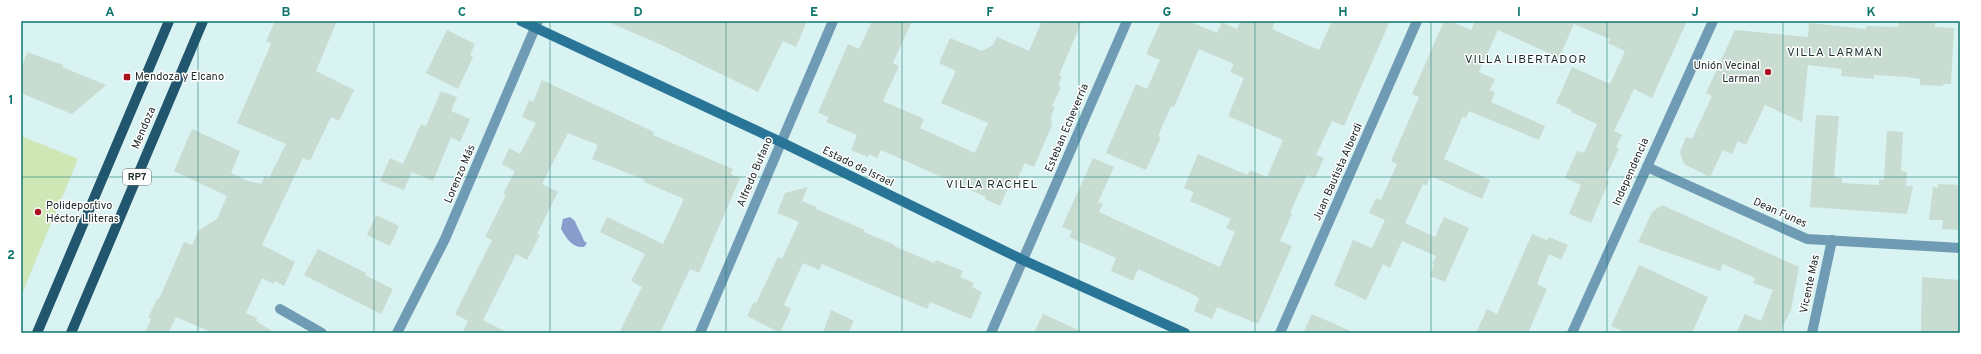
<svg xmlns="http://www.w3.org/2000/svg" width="1981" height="354" font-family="Overpass,sans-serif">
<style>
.green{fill:#cee7b4}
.water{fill:#899dcc}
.building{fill:#c8dcd1}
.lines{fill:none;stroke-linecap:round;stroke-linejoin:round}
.street{stroke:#6f9cb4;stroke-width:10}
.secondary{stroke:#297598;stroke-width:10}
.primary{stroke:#22566e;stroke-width:10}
.grid{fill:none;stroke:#0f766e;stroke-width:1;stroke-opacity:0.55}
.poi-dot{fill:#a8121c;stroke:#fff;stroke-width:1.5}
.labels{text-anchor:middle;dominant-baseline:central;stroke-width:3;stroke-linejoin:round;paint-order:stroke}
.shield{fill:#fff;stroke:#646b6b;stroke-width:1}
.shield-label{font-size:10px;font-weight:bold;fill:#212b2b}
.poi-label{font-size:11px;fill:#212b2b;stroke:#fff;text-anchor:start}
.street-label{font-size:11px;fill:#212b2b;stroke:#fff}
.neighbourhood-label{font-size:12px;letter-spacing:1px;fill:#1b2f2f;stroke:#fff}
.neatline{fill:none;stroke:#0f766e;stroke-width:1.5}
.grid-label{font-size:13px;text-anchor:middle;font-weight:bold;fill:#0f766e}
</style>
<rect width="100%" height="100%" fill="#d9f2f2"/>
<path class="green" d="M21 136 78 159 23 291H21Z"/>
<path class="water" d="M570 217 575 221C577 228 582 234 584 241L587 243 584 247C572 248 567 239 561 229L563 219Z"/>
<g class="building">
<path d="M275 21H337L316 71 354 90 339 121 331 117 310 161 303 158 262 245 295 262 284 286 275 281 274 284 262 278 246 313 257 318 256 321 275 333H213L176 317 168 333H145L151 319 148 318 157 299H159L184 242 192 245 199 230 217 219 227 196 174 171 192 129 240 151 231 173 248 181 261 184 265 176 269 178 286 144 237 123 271 44 266 41Z"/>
<path d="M606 21H807L796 47 783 41 758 92 655 42Z"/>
<path d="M872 21H912L893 63 899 66 883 101 924 119 920 128 975 153 988 123 941 103 956 71 939 63 950 38 982 51 993 45 997 37 1029 51 1042 21H1082L1059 75 1062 77 1058 85 1061 87 1052 106 1055 107 1051 117 1052 125 1034 167 1025 163 1012 190 1008 188 1000 206 985 199 986 197 881 150 877 158 869 154 868 157 851 150 857 135 826 122 829 117 818 113 848 44 859 49Z"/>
<path d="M1161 21H1188L1217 33 1222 22 1237 29 1240 21H1275L1272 29 1319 50 1332 21H1390L1344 126 1332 121 1316 155 1324 158 1315 178 1307 175 1290 213 1292 214 1280 241 1292 246 1258 324 1217 307 1212 319 1194 311 1199 298 1188 292 1138 269 1133 281 1111 271 1116 258 1069 237 1072 231 1062 227 1093 158 1114 167 1098 202 1103 204 1099 212 1220 267 1235 232 1226 228 1231 219 1190 201 1194 192 1184 188 1198 154 1247 175 1250 170 1267 177 1283 140 1228 116 1244 78 1230 72 1234 64 1199 49 1174 107 1171 106 1158 136 1161 137 1146 170 1106 153 1136 84 1147 89 1160 60 1146 54Z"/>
<path d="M1444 21H1450L1471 30 1475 21H1687L1652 98 1634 89 1614 131 1622 135 1616 147 1619 148 1605 179 1609 181 1591 223 1569 214 1581 185 1565 178 1577 151 1584 153 1597 124 1571 112 1572 110 1556 103 1572 67 1610 84 1625 51 1608 43 1610 39 1574 24 1559 58 1498 30 1479 72 1495 79 1490 90 1495 92 1491 102 1545 126 1539 140 1469 111 1466 118 1463 116 1444 159 1490 180 1482 199 1431 176 1426 186 1423 184 1405 223 1435 237 1444 217 1469 228 1445 282 1430 276 1434 265 1432 264 1436 256 1402 241 1390 268 1383 264 1366 300 1334 285 1353 240 1372 248 1385 220 1369 213 1376 198 1381 200 1397 164 1391 161 1419 97 1412 94Z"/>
<path d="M1899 21H1935V27L1954 28 1951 84H1943V86L1920 85V79L1907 77 1874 75V79L1841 76 1842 69 1808 65 1802 122 1765 105 1746 145 1738 141 1732 154 1723 150 1710 177 1684 164 1680 152 1686 137 1692 139 1712 96 1706 93 1735 30 1808 37 1809 23 1866 29V26L1898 27Z"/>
<path d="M447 30 475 44 470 55 473 57 458 89 426 73Z"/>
<path d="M27 52 63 65 62 67 106 85 72 114 21 93V70Z"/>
<path d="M542 80 654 132 653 135 733 169 731 174 740 178 699 273 690 269 660 333H619L642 287 631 281 645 254 600 232 607 217 663 244 684 199 644 182 645 180 592 159 598 145 568 133 542 184 558 192 537 234 540 235 527 260 516 254 483 320 508 333H462L468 321 455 314 492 240 485 237 506 195 503 194 515 171 502 164 509 148 520 154 536 123 522 117 529 100 533 102Z"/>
<path d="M441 91 457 97 451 111 470 119 460 142 451 137 433 181 412 172 404 190 380 181 390 158 403 164 421 124 426 126Z"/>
<path d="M1816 115 1839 116 1834 177 1842 178V183L1879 185V179L1884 180 1887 131 1903 132 1901 171 1907 172 1906 186H1913L1907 214 1810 207Z"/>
<path d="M1938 184 1960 185V230L1942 229 1943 220H1929L1933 187 1938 188Z"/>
<path d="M808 187 802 201 817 207 816 209 865 230 864 232 895 245 894 246 934 263 936 260 963 271 960 277 974 283 972 287 982 292 971 319 930 302 927 309 822 264 819 270 803 263 784 305 791 309 780 333 747 316 754 302 756 303 778 257 782 259 799 222 777 213 785 193Z"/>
<path d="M1662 205 1799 267 1791 310 1781 330 1787 333H1736L1745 314 1761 321 1773 290 1753 283 1755 278 1723 264 1720 271 1638 242 1652 212Z"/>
<path d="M376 215 399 226 390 246 367 235Z"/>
<path d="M1532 234 1547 240 1549 237 1568 245 1561 260 1549 254 1537 284 1547 289 1528 333H1476L1487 309 1497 314Z"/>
<path d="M318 249 366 273 365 275 393 289 381 314 304 275Z"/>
<path d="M1639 265 1708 297 1692 333H1627L1611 326Z"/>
<path d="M1922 277 1960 280V333H1921Z"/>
<path d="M831 310 854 321 848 333H823Z"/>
<path d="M1043 314 1085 333H1034Z"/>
<path d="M1312 314 1355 333H1303Z"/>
</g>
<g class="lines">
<g class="street">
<path d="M1647 167 1807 239 1960 248"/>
<path d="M280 309 322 333"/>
<path d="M397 333 445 239 538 21"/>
<path d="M700 333 833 21"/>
<path d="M991 333 1127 21"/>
<path d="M1280 333 1417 21"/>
<path d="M1572 333 1713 21"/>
<path d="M1812 333 1832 240"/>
</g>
<path class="secondary" d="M521 21 781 142 1023 260 1185 333"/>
<g class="primary">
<path d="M37 333 169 21"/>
<path d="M71 333 203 21"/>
</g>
</g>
<path class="grid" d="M198 21V333M374 21V333M550 21V333M726 21V333M902 21V333M1079 21V333M1255 21V333M1431 21V333M1607 21V333M1783 21V333M21 177H1960"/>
<g class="poi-dot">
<circle cx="1768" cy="72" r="4"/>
<rect x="123" y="73" width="8" height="8" rx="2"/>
<circle cx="38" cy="212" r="4"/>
</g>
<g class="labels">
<rect class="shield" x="123" y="169" width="28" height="16" rx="3"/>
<g class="shield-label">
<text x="137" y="177">RP7</text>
</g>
<g class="poi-label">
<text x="1760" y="66" text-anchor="end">Unión Vecinal<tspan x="1760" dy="13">Larman</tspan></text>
<text x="135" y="77">Mendoza y Elcano</text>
<text x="46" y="206">Polideportivo<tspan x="46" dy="13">Héctor Lliteras</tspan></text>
</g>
<g class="street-label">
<text transform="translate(144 128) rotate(-67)">Mendoza</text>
<text transform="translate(1067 128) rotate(-67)">Esteban Echeverría</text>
<text transform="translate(858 167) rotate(26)">Estado de Israel</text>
<text transform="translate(755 172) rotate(-67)">Alfredo Bufano</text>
<text transform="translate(1338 172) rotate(-66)">Juan Bautista Alberdi</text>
<text transform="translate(1631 172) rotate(-66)">Independencia</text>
<text transform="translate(460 174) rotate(-67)">Lorenzo Más</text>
<text transform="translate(1780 213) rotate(24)">Dean Funes</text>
<text transform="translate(1810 284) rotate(-78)">Vicente Mas</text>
</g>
<g class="neighbourhood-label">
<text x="1835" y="53">VILLA LARMAN</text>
<text x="1526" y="60">VILLA LIBERTADOR</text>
<text x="992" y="185">VILLA RACHEL</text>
</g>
</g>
<rect width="1981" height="354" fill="none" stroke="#ffffff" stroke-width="44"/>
<rect x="22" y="22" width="1937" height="310" class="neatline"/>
<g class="grid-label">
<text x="110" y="16">A</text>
<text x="286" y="16">B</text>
<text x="462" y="16">C</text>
<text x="638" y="16">D</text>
<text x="814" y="16">E</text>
<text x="990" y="16">F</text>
<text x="1167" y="16">G</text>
<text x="1343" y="16">H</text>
<text x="1519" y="16">I</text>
<text x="1695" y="16">J</text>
<text x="1871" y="16">K</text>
<text x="11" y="104">1</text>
<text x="11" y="259">2</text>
</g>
</svg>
